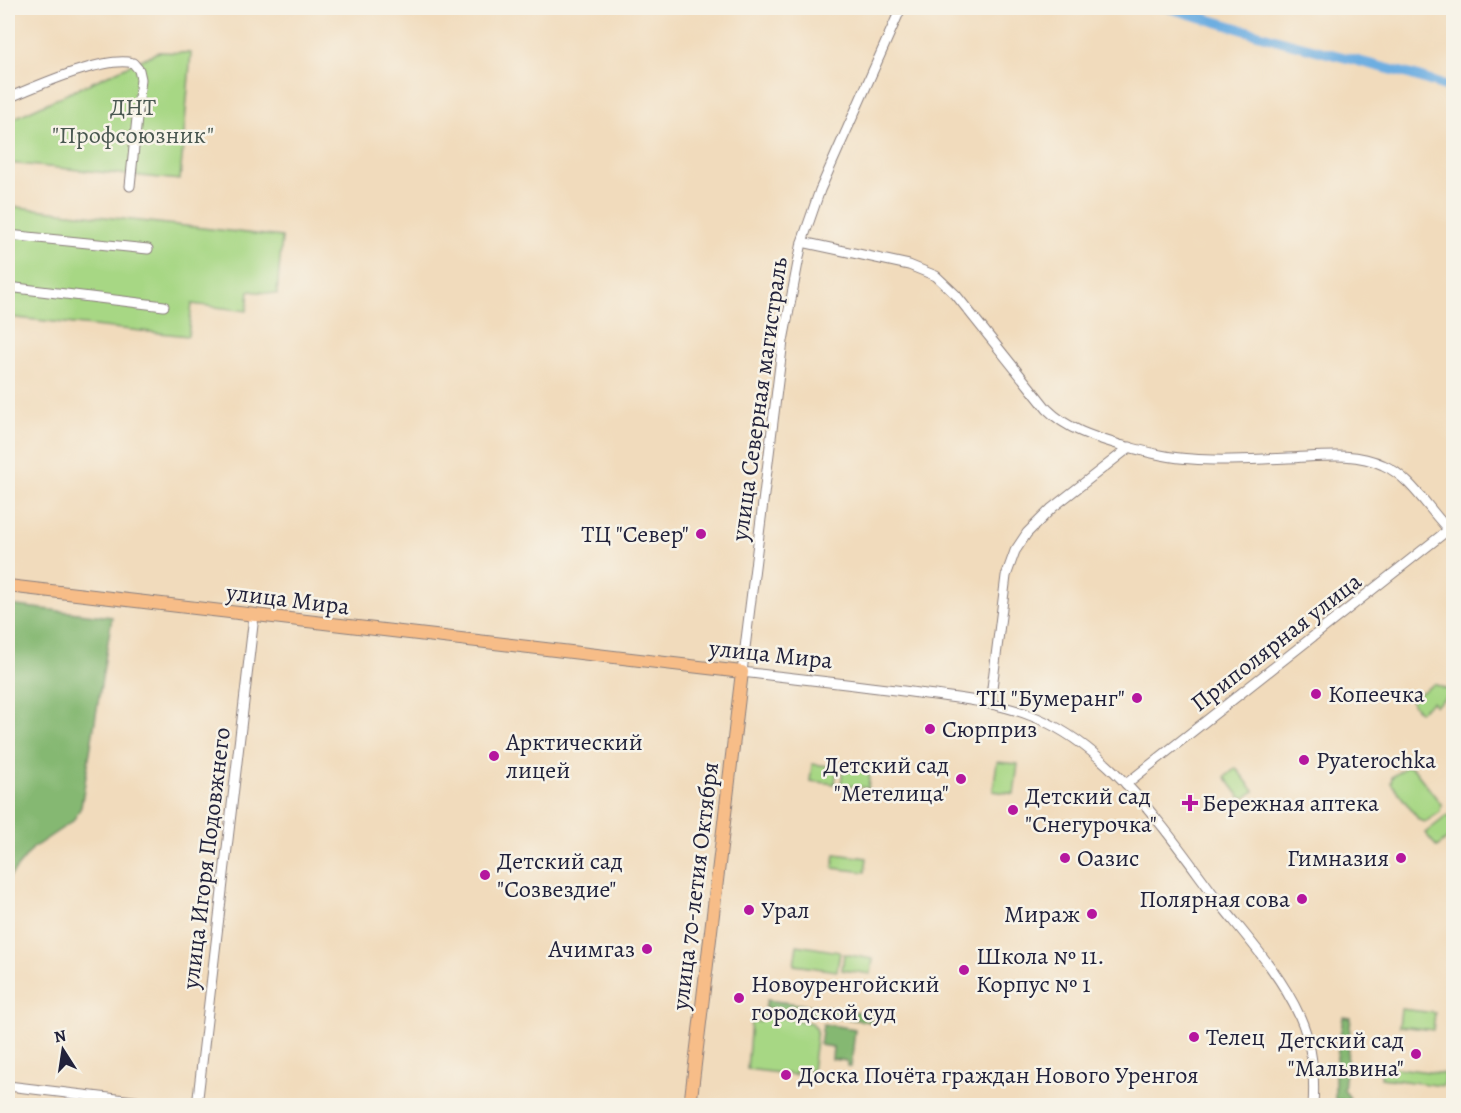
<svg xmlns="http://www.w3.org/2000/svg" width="1461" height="1113" font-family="Alegreya,serif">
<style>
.green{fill:#a7d784;stroke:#647c60;stroke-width:1.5}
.forest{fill:#85b872;stroke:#546d56;stroke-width:1.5}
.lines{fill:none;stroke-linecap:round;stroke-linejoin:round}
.river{stroke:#6daee1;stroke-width:10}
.minor-casing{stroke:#8a7e7c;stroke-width:11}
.major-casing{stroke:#8a7e7c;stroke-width:14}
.minor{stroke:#fff;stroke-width:9}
.major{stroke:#f7bd88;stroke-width:12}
.poi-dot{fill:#b5179e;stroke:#f7f3e8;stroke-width:2}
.labels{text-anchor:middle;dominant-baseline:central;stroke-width:5;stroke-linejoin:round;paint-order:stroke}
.park-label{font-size:24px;fill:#4a5851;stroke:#f7f3e8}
.street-label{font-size:24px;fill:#22223b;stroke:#f7f3e8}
.poi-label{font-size:24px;fill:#22223b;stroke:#f7f3e8;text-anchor:start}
</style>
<rect width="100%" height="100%" fill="#f7f3e8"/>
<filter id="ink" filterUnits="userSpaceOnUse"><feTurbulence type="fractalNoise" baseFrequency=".0167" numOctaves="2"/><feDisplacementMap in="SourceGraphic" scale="12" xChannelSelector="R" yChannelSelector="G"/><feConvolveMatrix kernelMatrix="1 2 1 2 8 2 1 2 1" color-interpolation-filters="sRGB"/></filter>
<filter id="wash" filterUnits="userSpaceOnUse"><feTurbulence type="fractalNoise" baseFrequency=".008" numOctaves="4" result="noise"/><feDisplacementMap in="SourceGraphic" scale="24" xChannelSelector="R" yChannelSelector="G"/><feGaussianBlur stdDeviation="1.35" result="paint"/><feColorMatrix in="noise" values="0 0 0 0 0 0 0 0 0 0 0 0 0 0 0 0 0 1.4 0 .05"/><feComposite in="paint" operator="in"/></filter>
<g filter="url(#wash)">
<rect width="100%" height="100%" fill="#f1dbbc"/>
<g class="green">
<path d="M158 52 191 53 180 180 8 163V121Z"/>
<path d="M8 206 282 237 277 294 249 291 247 311 192 304 188 336 8 317Z"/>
<path d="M1434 684 1453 692 1435 706 1432 702 1419 712 1410 700Z"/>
<path d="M997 762 1018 764 1014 794 993 791Z"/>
<path d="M812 764 837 767 835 784 810 781Z"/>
<path d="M1407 766 1413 768 1441 804 1440 812 1425 822 1419 820 1391 783 1392 777Z"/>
<path d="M843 767 870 771 868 788 841 785Z"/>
<path d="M1236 768 1254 791 1245 798 1240 797 1225 777Z"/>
<path d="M1448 815 1453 822V834L1437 847 1425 833Z"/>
<path d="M835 854 867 858 865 872 833 868Z"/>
<path d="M797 945 840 952 837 971 794 965Z"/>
<path d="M844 954 873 959 871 974 842 970Z"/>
<path d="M1401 1009 1435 1013 1433 1030 1399 1026Z"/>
<path d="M760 1014 812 1023 817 1030 812 1071 797 1068 795 1075 747 1069 751 1021 760 1022Z"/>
<path d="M1382 1066 1445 1074 1443 1086 1381 1078Z"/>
</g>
<g class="forest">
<path d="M8 605 112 617 81 807 73 821 33 848 8 879Z"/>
<path d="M767 1000 872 1014 871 1022 765 1008Z"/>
<path d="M1343 1017 1351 1018 1344 1090 1350 1098 1346 1101 1335 1100V1070Z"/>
<path d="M823 1024 855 1029 851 1067 847 1066V1061L832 1059 833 1047 820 1045Z"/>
</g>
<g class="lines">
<path class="river" d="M1169 8 1285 42 1412 75 1454 89"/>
</g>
</g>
<g filter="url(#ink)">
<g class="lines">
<defs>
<g id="minor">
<path d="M901 8 820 190 802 242 783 341 742 672C801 679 859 685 918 693 958 698 999 702 1037 718 1116 751 1171 839 1222 906 1250 941 1281 975 1300 1017 1312 1044 1315 1076 1313 1106"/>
<path d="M8 98C35 87 105 55 133 63L139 70 141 79 130 186"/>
<path d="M8 235 148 249"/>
<path d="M802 242 909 265 936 276 956 295 1047 409C1067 429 1093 437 1120 445 1144 451 1167 458 1192 459 1223 462 1256 459 1288 458 1319 457 1354 451 1383 465 1413 478 1430 513 1454 535"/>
<path d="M8 287 164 306"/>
<path d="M990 704 1006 576 1015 551 1027 533 1052 508 1130 447"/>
<path d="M1126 784 1448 530"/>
<path d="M8 1086 176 1106"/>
<path d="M197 1106 254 616"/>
</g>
<path id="major" d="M8 586 742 672 690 1106"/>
</defs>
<use href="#minor" class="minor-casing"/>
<use href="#major" class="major-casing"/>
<use href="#minor" class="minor"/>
<use href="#major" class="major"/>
</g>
</g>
<g class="poi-dot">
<circle cx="701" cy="534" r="6"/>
<circle cx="1316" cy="694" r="6"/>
<circle cx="1137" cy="698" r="6"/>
<circle cx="930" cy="729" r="6"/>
<circle cx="494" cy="756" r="6"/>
<circle cx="1304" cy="760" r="6"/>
<circle cx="961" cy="779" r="6"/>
<path d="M1187 794h6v6h6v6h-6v6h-6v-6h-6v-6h6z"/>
<circle cx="1013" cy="810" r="6"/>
<circle cx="1065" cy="858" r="6"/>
<circle cx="1401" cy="858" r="6"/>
<circle cx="485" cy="875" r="6"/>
<circle cx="1302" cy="899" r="6"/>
<circle cx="749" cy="910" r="6"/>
<circle cx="1092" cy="914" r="6"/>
<circle cx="647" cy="949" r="6"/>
<circle cx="964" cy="970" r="6"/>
<circle cx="739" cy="998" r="6"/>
<circle cx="1194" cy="1037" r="6"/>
<circle cx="1416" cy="1054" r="6"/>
<circle cx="786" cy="1075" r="6"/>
</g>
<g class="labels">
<g class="park-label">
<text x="133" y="107">ДНТ<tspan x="133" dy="28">"Профсоюзник"</tspan></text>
</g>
<g class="street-label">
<text transform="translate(759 399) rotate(-82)">улица Северная магистраль</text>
<text transform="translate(288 599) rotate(7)">улица Мира</text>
<text transform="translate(1276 642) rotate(-38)">Приполярная улица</text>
<text transform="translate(771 654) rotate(6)">улица Мира</text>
<text transform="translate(206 858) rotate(-83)">улица Игоря Подовжнего</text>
<text transform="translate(695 886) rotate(-83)">улица 70-летия Октября</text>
</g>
<g class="poi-label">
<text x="689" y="534" text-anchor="end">ТЦ "Север"</text>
<text x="1328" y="694">Копеечка</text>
<text x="1125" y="698" text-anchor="end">ТЦ "Бумеранг"</text>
<text x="942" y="729">Сюрприз</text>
<text x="506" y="742">Арктический<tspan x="506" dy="28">лицей</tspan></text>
<text x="1316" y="760">Pyaterochka</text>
<text x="949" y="765" text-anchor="end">Детский сад<tspan x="949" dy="28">"Метелица"</tspan></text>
<text x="1025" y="796">Детский сад<tspan x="1025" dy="28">"Снегурочка"</tspan></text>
<text x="1202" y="803">Бережная аптека</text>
<text x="1077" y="858">Оазис</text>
<text x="1389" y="858" text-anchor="end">Гимназия</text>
<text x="497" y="861">Детский сад<tspan x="497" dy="28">"Созвездие"</tspan></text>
<text x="1290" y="899" text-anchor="end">Полярная сова</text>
<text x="761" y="910">Урал</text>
<text x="1080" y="914" text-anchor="end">Мираж</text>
<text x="635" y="949" text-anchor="end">Ачимгаз</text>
<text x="976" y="956">Школа № 11.<tspan x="976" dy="28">Корпус № 1</tspan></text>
<text x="751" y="984">Новоуренгойский<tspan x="751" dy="28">городской суд</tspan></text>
<text x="1206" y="1037">Телец</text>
<text x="1404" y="1040" text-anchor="end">Детский сад<tspan x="1404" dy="28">"Мальвина"</tspan></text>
<text x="798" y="1075">Доска Почёта граждан Нового Уренгоя</text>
</g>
</g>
<rect width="1461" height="1113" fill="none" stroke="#f7f3e8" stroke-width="30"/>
<g transform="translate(63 1050) rotate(348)" stroke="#f7f3e8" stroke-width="4.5" paint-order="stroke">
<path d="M0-4.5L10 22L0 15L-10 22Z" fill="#22223b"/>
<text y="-9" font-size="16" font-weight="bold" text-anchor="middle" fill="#22223b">N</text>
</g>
</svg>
